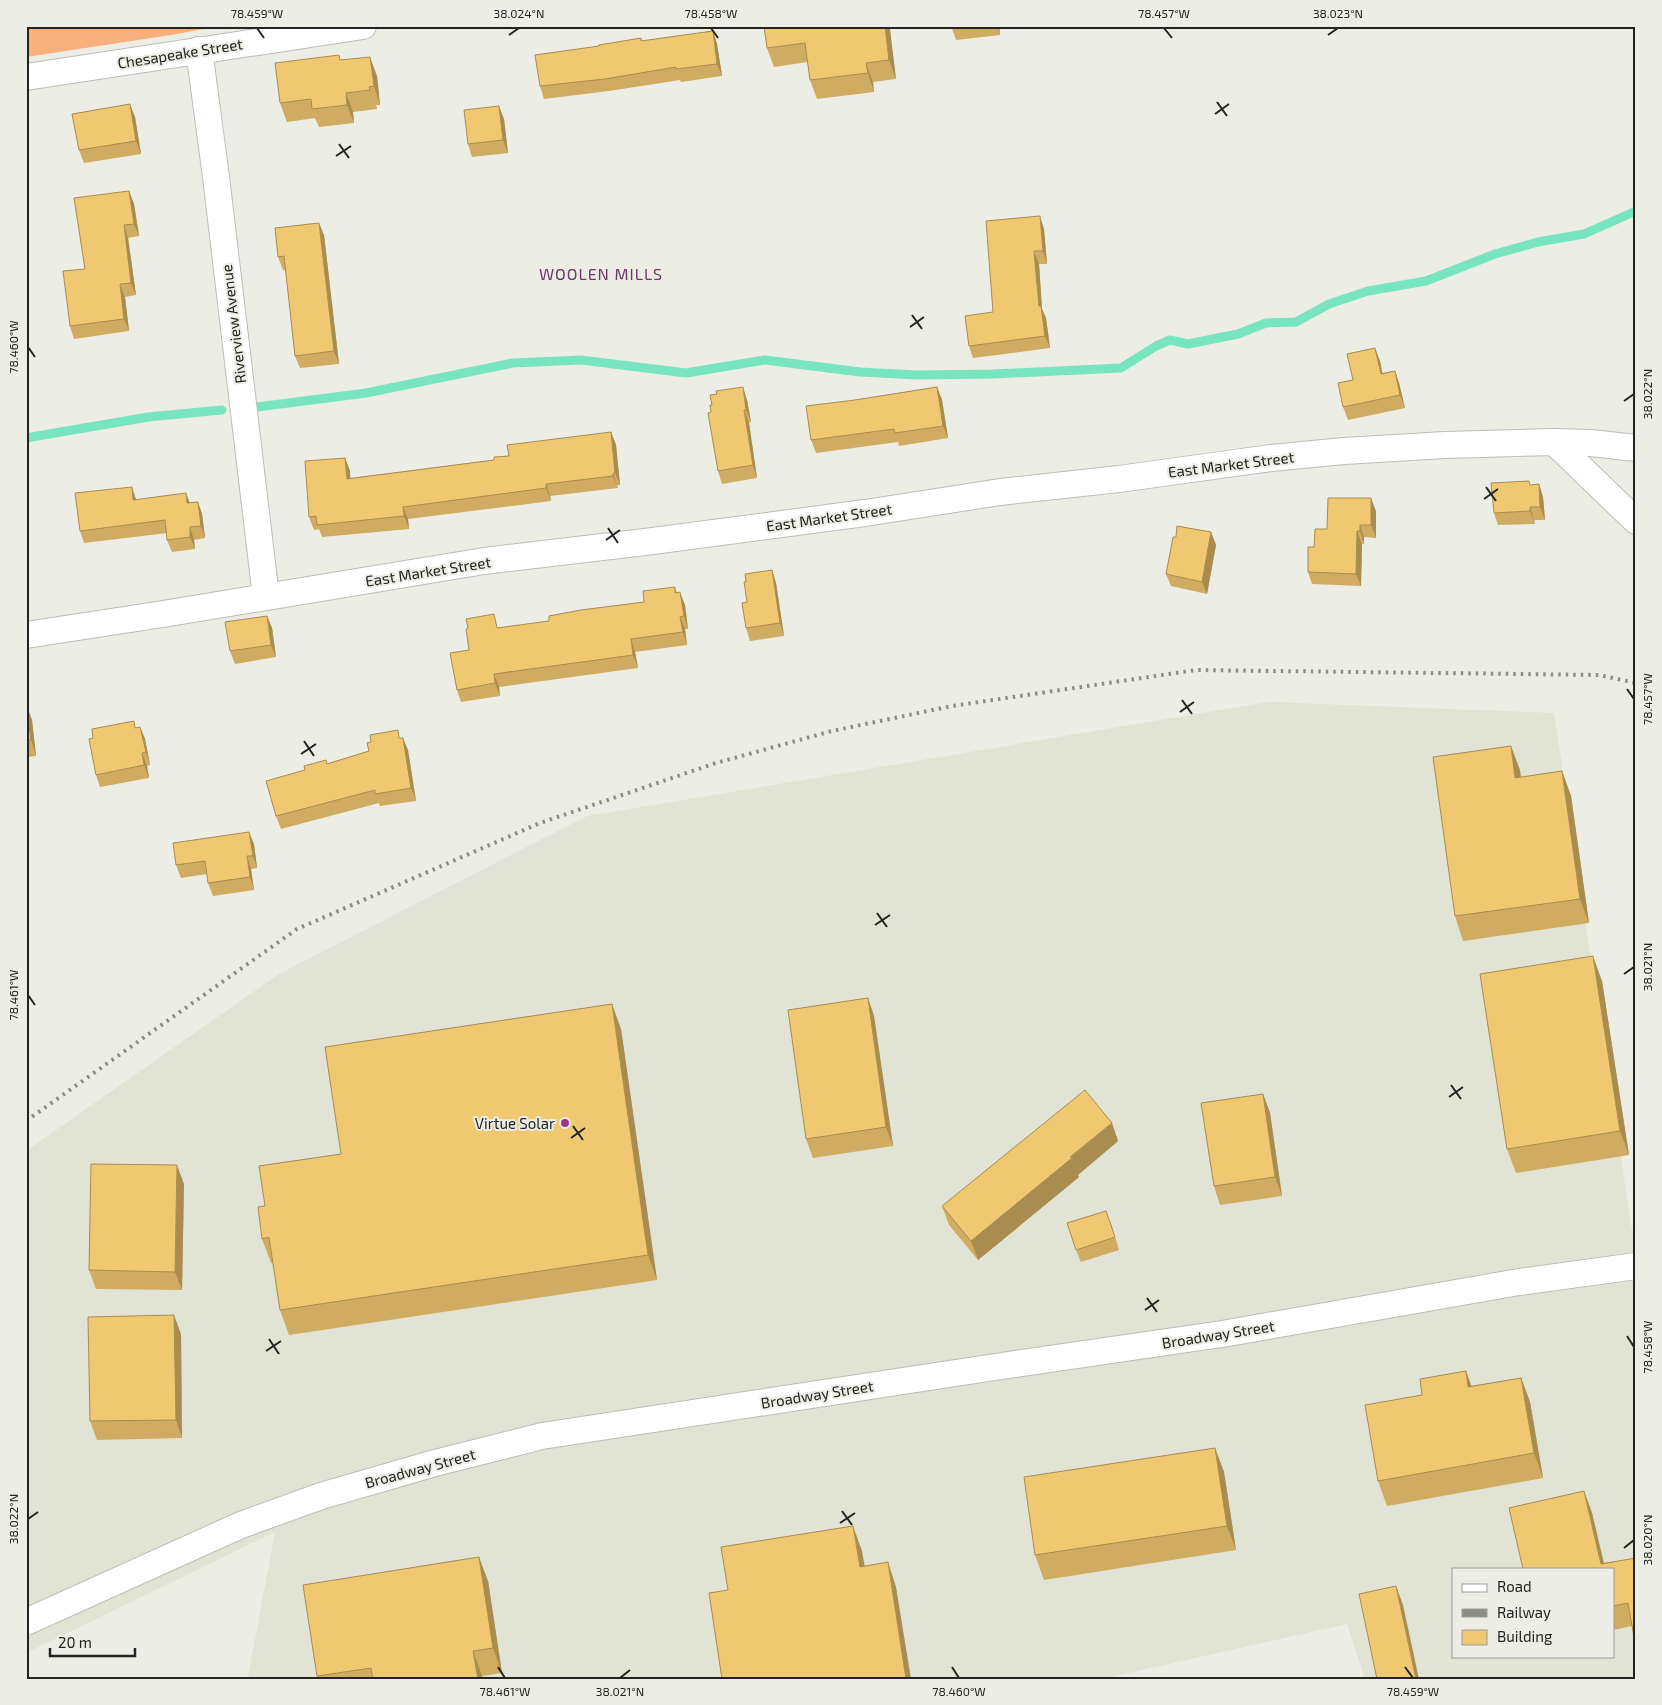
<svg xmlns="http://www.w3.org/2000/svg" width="1662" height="1705" font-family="'Exo 2',sans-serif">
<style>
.built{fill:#e1e3d4;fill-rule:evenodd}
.green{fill:#f9b07d}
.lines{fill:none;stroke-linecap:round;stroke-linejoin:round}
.stream{stroke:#78e5c0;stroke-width:9}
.minor-casing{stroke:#bdbeb6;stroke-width:28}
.minor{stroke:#fff;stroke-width:26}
.rail{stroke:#8c8d87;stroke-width:4;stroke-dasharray:2.5 5;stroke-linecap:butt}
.wall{fill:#cfac62}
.shaded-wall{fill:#a98c50}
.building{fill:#f1c872;stroke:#a98c50}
.ticks{fill:none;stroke:#232421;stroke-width:2}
.poi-dot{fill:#9e3496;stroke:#ecede5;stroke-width:2}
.labels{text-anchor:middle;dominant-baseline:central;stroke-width:4;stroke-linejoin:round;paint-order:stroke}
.street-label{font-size:15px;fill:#232421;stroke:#ecede5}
.poi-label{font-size:15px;fill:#232421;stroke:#ecede5;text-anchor:end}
.neighbourhood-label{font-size:16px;letter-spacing:1px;fill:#6e3969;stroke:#ecede5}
.neatline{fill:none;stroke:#232421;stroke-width:2}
.ticks-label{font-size:12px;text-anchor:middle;fill:#232421}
</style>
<rect width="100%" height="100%" fill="#ecede5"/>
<path class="built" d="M1269 702 1554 713 1632 1231H1636V1679H1365L1347 1624 1102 1679H246L248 1677 275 1532 26 1653V1151L279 974 587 816ZM1453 1569H1613V1656H1453Z"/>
<path class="green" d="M26 26H219L171 35 26 57Z"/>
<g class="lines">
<g class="stream">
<path d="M257 407 366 393 513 363 581 360 686 373 765 360 860 372 917 375 993 374 1121 368 1156 346 1170 340 1188 344 1238 334 1266 323 1296 322 1329 304 1368 291 1426 281 1495 254 1538 242 1584 234 1636 211"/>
<path d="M26 438 148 417 222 410"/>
</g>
<defs>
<g id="minor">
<path d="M199 50 216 177 266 597"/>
<path d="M26 77 363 26"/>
<path d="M1554 442 1636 521"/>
<path d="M26 635 163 614 484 561 645 542 865 513 1000 492 1119 479 1271 458 1344 451 1445 445 1554 442 1591 443 1636 448"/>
<path d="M26 1622 241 1525 321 1496 435 1463 542 1436 995 1367 1222 1334 1519 1282 1636 1266"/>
</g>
</defs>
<use href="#minor" class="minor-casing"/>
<use href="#minor" class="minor"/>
<path class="rail" d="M26 1121 297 929 540 823 716 763 832 731 952 706 1196 670 1599 675 1636 683"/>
</g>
<g class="wall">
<path d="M764 26H889L896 79 873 82 874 92 817 99 810 80 808 62 774 67 767 48Z"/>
<path d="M951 26H1012L999 28 1000 35 956 40Z"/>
<path d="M713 31 717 44 722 76 681 82 680 80 609 91 544 99 540 86 599 46 641 38 642 41Z"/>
<path d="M341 60 377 76 380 105H376L377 109 353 112 354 123 319 127 315 118 287 122 280 103Z"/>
<path d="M135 117 141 154 84 163 79 150Z"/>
<path d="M504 119 508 153 472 157 468 144Z"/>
<path d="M129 191 134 204 139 236 128 238 136 295 125 297 129 331 74 339 70 326 85 269Z"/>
<path d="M1044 229 1047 264H1039L1042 309 1046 318 1050 348 973 358 969 346 993 312Z"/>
<path d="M324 235 339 364 300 368 295 356 286 270H283L278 257Z"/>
<path d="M1380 361 1382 373 1395 371 1399 383 1405 408 1348 420 1343 407 1353 380Z"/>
<path d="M937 387 942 400 948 438 899 446 898 442 816 453 811 440 855 400Z"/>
<path d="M747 400 751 422 749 423 757 478 722 484 718 471 711 412Z"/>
<path d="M611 432 616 445 620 485H617L618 488 550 496 551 501 408 519 409 529 322 537 319 529 314 530 309 517 345 458 350 471V478L494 460 509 456Z"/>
<path d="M1539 484 1543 497 1545 520H1534L1535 524 1498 525 1494 513 1531 485Z"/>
<path d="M136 500 190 503 198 502 202 514 205 538 194 540 195 549 172 552 167 540V533L84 543 80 531Z"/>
<path d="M1376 511V538L1364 537V544H1362L1361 586 1312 584 1308 572 1314 547 1327 529Z"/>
<path d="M1211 532 1216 545 1207 594 1171 586 1166 574 1176 537Z"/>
<path d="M772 570 776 583 784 636 750 641 746 628 747 602Z"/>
<path d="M675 587 677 593 685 605 688 629H685L687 645 635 652 638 668 499 687 500 696 461 702 457 690 469 650 499 628 549 621 644 602Z"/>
<path d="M267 616 272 628 276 657 235 664 230 651Z"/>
<path d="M26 704 32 720 36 756 26 757Z"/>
<path d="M140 727 145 739 150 765 147 766 149 778 100 787 96 775 137 728Z"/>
<path d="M401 738 408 750 416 801 380 806 379 803 281 829 276 816 305 770 369 751Z"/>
<path d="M1520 770V777L1562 771 1571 796 1589 923 1463 941 1455 916Z"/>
<path d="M254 844 257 868 251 869 254 890 213 896 208 883 207 874 181 878 176 865Z"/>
<path d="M1602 981 1629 1155 1516 1173 1507 1149Z"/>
<path d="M868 998 874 1016 893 1146 813 1158 806 1139Z"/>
<path d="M621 1029 657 1280 289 1335 280 1310 273 1263H271L262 1239 265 1206 341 1154Z"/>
<path d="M1263 1094 1270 1113 1282 1196 1220 1205 1214 1186Z"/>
<path d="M1112 1123 1118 1141 1078 1175 1079 1177 978 1260 949 1225 942 1206Z"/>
<path d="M184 1184 182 1290 96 1289 89 1270Z"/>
<path d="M1111 1223 1119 1250 1081 1262 1076 1250Z"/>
<path d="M181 1334 182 1438 97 1440 90 1421Z"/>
<path d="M1466 1371 1471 1386 1521 1378 1530 1402 1543 1478 1387 1506 1378 1481 1422 1395Z"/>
<path d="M1215 1448 1224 1472 1236 1550 1044 1580 1035 1555Z"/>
<path d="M1584 1491 1592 1513 1604 1563 1636 1558 1632 1626 1613 1630V1569H1523Z"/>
<path d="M488 1581 502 1673 482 1676 483 1679H318L317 1676Z"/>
</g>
<g class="shaded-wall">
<path d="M885 26H889L890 29 896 79 889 60Z"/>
<path d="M997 26H999L1000 35Z"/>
<path d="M713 31 717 44 722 76 717 64Z"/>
<path d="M370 57 377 76 380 105 374 86Z"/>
<path d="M866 63 873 82 874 92 868 73Z"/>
<path d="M346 93 353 112 354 123 347 105Z"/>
<path d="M130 104 135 117 141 154 136 141Z"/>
<path d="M499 106 504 119 508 153 503 140Z"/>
<path d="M129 191 134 204 139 236 134 224Z"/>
<path d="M1040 216 1044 229 1047 264 1043 251Z"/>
<path d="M319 223 324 235 339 364 334 351Z"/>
<path d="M124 225 128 238 136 295 131 283Z"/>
<path d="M1034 251 1039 264 1042 309 1046 318 1050 348 1045 336 1039 306Z"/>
<path d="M120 284 125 297 129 331 124 319Z"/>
<path d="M1375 348 1380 361 1385 386 1381 374Z"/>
<path d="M1395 371 1399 383 1405 408 1400 395Z"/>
<path d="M743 387 747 400 751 422 746 410Z"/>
<path d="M937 387 942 400 948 438 943 426Z"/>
<path d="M744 410 749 423 757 478 753 465Z"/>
<path d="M611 432 616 445 620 485 615 473Z"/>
<path d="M345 458 350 471 351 491 347 479Z"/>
<path d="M613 473 618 488 613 476Z"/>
<path d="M546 484 550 496 551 501 546 488Z"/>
<path d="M1539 484 1543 497 1545 520 1540 507Z"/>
<path d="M132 487 136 499 138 513 133 500Z"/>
<path d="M186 493 191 506 187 503Z"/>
<path d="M1371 498 1376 511V538L1371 525Z"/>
<path d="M198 502 202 514 205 538 201 526Z"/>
<path d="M403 507 408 519 409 529 404 516Z"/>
<path d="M1530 507 1534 520 1535 524 1530 511Z"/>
<path d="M1360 525 1364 537V544L1360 531Z"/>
<path d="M190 527 194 540 195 549 190 537Z"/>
<path d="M1357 531 1362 544 1361 586 1356 574Z"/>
<path d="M1211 532 1216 545 1207 594 1202 582Z"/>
<path d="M772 570 776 583 784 636 780 623Z"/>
<path d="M680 592 685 605 688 629 684 616Z"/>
<path d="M267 616 272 628 276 657 271 645Z"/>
<path d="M680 617 685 629 687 645 683 632Z"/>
<path d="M631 639 635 652 638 668 633 655Z"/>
<path d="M494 674 499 687 500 696 495 683Z"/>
<path d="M26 704 32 720 36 756 31 740Z"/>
<path d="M140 727 145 739 150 765 146 752Z"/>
<path d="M403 738 408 750 416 801 411 788Z"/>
<path d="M1511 746 1520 770 1524 802 1515 778Z"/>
<path d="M142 753 147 766 149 778 144 765Z"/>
<path d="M1562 771 1571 796 1589 923 1580 899Z"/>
<path d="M249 832 254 844 257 868 253 856Z"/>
<path d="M247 856 251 869 254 890 250 877Z"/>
<path d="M1593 956 1602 981 1629 1155 1620 1131Z"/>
<path d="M868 998 874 1016 893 1146 886 1127Z"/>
<path d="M612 1004 621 1029 657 1280 648 1255Z"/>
<path d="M1263 1094 1270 1113 1282 1196 1275 1177Z"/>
<path d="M1112 1123 1118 1141 1078 1175 1079 1177 978 1260 971 1241Z"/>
<path d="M177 1165 184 1184 182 1290 175 1272Z"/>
<path d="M174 1315 181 1334 182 1438 176 1420Z"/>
<path d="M1466 1371 1475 1396 1468 1387Z"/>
<path d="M1521 1378 1530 1402 1543 1478 1534 1453Z"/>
<path d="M1215 1448 1224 1472 1236 1550 1227 1526Z"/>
<path d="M1584 1491 1592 1513 1605 1569 1601 1564Z"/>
<path d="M853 1526 862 1551 869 1591 860 1567Z"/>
<path d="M479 1557 488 1581 502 1673 493 1648Z"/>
<path d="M888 1562 896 1587 911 1679H906Z"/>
<path d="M1396 1586 1403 1605 1419 1679H1416Z"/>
<path d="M473 1651 482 1676 483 1679H478Z"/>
</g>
<g class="building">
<path d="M764 26H885L889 60 866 63 868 73 810 80 805 43 767 48Z"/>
<path d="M713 31 717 64 676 69V67L605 79 540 86 535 55 599 46V45L641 38V41Z"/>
<path d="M339 55 340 60 370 57 374 86 369 87 370 90 346 93 347 105 312 109 311 99 280 103 275 63Z"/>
<path d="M130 104 136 141 79 150 72 114Z"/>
<path d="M499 106 503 140 468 144 464 110Z"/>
<path d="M129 191 134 224 124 225 131 283 120 284 124 319 70 326 63 271 85 269 74 198Z"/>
<path d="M1040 216 1043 251H1034L1039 306H1041L1045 336 969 346 965 316 993 312 986 221Z"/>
<path d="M319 223 334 351 295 356 284 256 278 257 275 228Z"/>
<path d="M1375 348 1381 374 1395 371 1400 395 1343 407 1338 383 1353 380 1347 354Z"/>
<path d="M743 387 746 410H744L753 465 718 471 708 413 711 412 710 405H712L710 395 717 394 716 391Z"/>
<path d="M937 387 943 426 895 433 894 429 811 440 806 406 855 400Z"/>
<path d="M611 432 615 473H613V476L546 484V488L403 507 404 516 317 525 316 516 309 517 305 461 345 458 347 479 494 460V457L509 456 507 445Z"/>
<path d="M1529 481 1530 485 1539 484 1540 507H1530V511L1494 513 1491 483Z"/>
<path d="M132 487 133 500 186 493 187 503 198 502 201 526 190 527V537L167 540 165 520 80 531 75 493Z"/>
<path d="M1328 498H1371V525H1360V531H1357L1356 574 1308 572V547H1314L1315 529H1327Z"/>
<path d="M1177 526 1211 532 1202 582 1166 574 1173 537H1176Z"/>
<path d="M772 570 780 623 746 628 742 603 747 602 744 582H746L745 574Z"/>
<path d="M675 587V593L680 592 684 616 680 617 683 632 631 639 633 655 494 674 495 683 457 690 450 653 469 650 466 629 468 628 466 619 494 614 497 628 549 621V616L581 610 644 602 643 591Z"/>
<path d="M267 616 271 645 230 651 225 622Z"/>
<path d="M26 705 31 740H26Z"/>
<path d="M134 721 135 728 140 727 146 752 142 753 144 765 96 775 89 739 93 738 92 729Z"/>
<path d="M398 730 399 738H403L411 788 375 794V790L276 816 266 781 305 770 304 766 326 760 327 764 369 751 367 743 371 742 370 735Z"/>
<path d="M1511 746 1515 778 1562 771 1580 899 1455 916 1433 757Z"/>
<path d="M249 832 253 856H247L250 877 208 883 205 861 176 865 173 843Z"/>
<path d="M1593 956 1620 1131 1507 1149 1480 974Z"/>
<path d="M868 998 886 1127 806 1139 788 1010Z"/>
<path d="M612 1004 648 1255 280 1310 269 1237 262 1239 258 1207 265 1206 259 1166 341 1154 325 1047Z"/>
<path d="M1085 1090 1112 1123 1070 1157 1072 1158 971 1241 942 1206Z"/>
<path d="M1263 1094 1275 1177 1214 1186 1201 1103Z"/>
<path d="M91 1164 177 1165 175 1272 89 1270Z"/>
<path d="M1106 1211 1115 1237 1076 1250 1067 1223Z"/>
<path d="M174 1315 176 1420 90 1421 88 1317Z"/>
<path d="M1466 1371 1468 1387 1521 1378 1534 1453 1378 1481 1365 1405 1422 1395 1420 1379Z"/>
<path d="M1215 1448 1227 1526 1035 1555 1024 1477Z"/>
<path d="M1584 1491 1601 1564 1636 1558V1648L1628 1603 1613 1606V1569H1523L1509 1508Z"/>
<path d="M853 1526 860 1567 888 1562 906 1679H722L709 1593 728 1590 721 1547Z"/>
<path d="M479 1557 493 1648 473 1651 478 1679H373L371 1668 317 1676 303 1585Z"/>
<path d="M1396 1586 1416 1679H1377L1359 1594Z"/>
</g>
<path class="ticks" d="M257 28 264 38M711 28 718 38M1164 28 1172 38M509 35 519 28M1328 35 1338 28M1217 102 1227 116M1215 114 1229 104M339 144 349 158M336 156 351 146M912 315 922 329M910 327 924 317M28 347 35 357M1624 401 1634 394M1486 487 1496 501M1484 499 1498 489M608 528 618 543M606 540 620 530M1627 689 1634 699M1182 700 1192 714M1180 712 1194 702M304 741 314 756M301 754 316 744M877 913 887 927M875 925 890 915M1624 974 1634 967M28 995 35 1005M1451 1085 1461 1099M1449 1097 1463 1087M573 1126 583 1140M571 1138 585 1128M1147 1298 1157 1312M1145 1310 1159 1300M1627 1336 1634 1347M269 1339 279 1354M266 1351 281 1341M842 1511 852 1525M28 1519 38 1512M840 1523 855 1513M1624 1548 1634 1540M498 1667 505 1678M952 1667 959 1678M1405 1667 1413 1678M620 1678 630 1670"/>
<circle class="poi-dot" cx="565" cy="1123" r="5"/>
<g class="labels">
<g class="street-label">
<text transform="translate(180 53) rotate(-9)">Chesapeake Street</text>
<text transform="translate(233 324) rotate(-97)">Riverview Avenue</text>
<text transform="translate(1231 464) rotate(-7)">East Market Street</text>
<text transform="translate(829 517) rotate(-8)">East Market Street</text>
<text transform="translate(428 571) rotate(-9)">East Market Street</text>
<text transform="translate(1218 1334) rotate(-9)">Broadway Street</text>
<text transform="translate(817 1394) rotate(-9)">Broadway Street</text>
<text transform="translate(420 1468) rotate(-15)">Broadway Street</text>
</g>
<g class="poi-label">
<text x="555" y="1123">Virtue Solar</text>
</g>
<g class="neighbourhood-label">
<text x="601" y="273">WOOLEN MILLS</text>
</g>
</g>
<rect width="1662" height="1705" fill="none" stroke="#ecede5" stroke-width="55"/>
<rect x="1452" y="1568" width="162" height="90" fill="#ecede5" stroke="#9c9d97"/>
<rect x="1462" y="1584" width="25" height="8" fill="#ffffff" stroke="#9c9d97"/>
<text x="1497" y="1592" font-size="15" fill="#232421">Road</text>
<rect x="1462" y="1609" width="25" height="8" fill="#8c8d87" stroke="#9c9d97"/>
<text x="1497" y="1618" font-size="15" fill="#232421">Railway</text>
<rect x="1462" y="1630" width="25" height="15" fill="#f1c872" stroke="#9c9d97"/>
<text x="1497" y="1642" font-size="15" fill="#232421">Building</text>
<path d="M50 1648v8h85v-8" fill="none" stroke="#232421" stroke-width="2.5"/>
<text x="58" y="1648" font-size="15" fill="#232421" stroke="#ecede5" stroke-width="4" paint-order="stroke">20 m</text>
<rect x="28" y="28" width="1606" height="1650" class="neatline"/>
<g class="ticks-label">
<text x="257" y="18">78.459°W</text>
<text x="519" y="18">38.024°N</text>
<text x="711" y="18">78.458°W</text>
<text x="1164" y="18">78.457°W</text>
<text x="1338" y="18">38.023°N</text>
<text transform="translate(14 347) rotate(-90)" y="4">78.460°W</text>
<text transform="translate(1648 394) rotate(-90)" y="4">38.022°N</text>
<text transform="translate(1648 699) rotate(-90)" y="4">78.457°W</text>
<text transform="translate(1648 967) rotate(-90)" y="4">38.021°N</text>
<text transform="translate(14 995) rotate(-90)" y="4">78.461°W</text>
<text transform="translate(1648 1347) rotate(-90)" y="4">78.458°W</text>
<text transform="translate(14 1519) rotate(-90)" y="4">38.022°N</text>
<text transform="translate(1648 1540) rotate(-90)" y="4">38.020°N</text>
<text x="505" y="1696">78.461°W</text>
<text x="620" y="1696">38.021°N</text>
<text x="959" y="1696">78.460°W</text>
<text x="1413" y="1696">78.459°W</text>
</g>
</svg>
